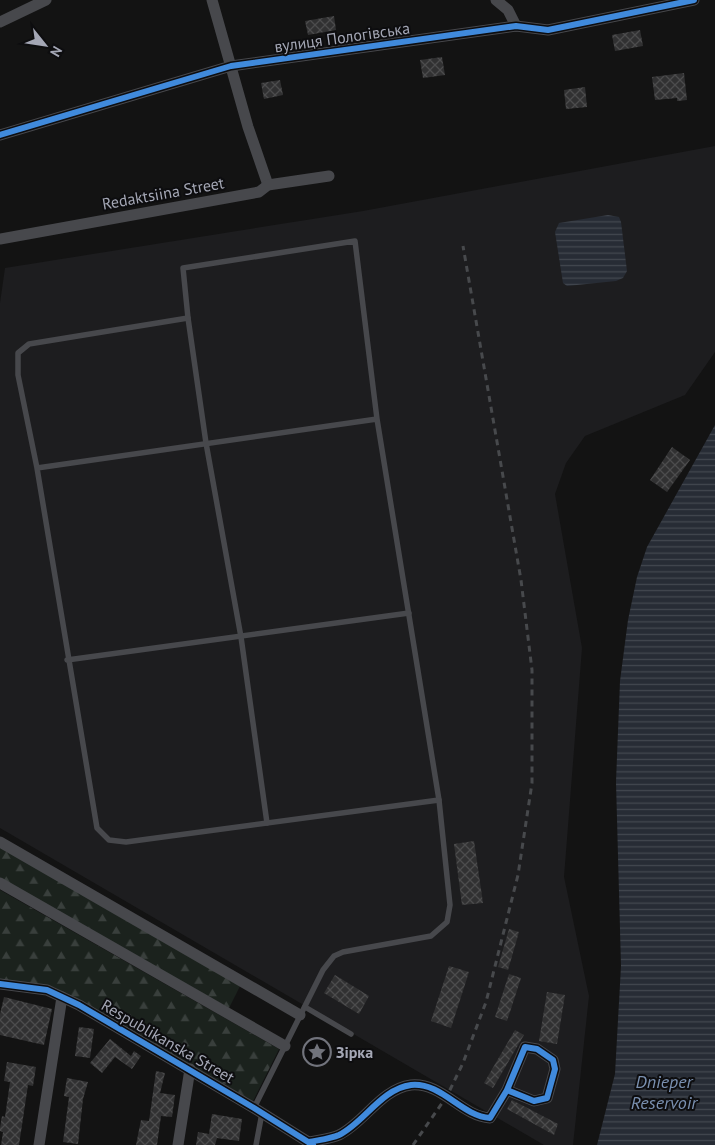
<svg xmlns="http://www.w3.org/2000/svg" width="715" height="1145" font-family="'PT Sans',sans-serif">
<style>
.built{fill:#1d1d1f}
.forest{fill:url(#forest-firs)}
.water{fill:url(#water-rules)}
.building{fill:url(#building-cross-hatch)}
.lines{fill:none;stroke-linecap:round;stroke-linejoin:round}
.service{stroke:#47484c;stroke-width:5.5}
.minor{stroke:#47484c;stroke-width:11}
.rail{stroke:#47494c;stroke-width:3;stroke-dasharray:6 5;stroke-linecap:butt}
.cycleway-casing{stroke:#0d0d0f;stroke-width:9}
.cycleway{stroke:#408adc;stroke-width:6}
.labels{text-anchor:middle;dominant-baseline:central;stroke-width:4;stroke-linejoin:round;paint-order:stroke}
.street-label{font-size:16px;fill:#a4a7b5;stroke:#0d0d0f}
.poi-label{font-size:16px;font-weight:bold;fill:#a4a7b5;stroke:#0d0d0f;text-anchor:start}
.water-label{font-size:18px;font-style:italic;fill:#7a90b0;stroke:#0d0d0f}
</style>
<defs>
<pattern id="forest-firs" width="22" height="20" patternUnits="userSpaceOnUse" patternTransform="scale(1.25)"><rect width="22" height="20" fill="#1b221d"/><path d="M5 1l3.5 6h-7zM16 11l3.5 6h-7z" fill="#393f3c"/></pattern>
<pattern id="water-rules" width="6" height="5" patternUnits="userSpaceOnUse" patternTransform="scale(1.25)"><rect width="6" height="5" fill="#272c35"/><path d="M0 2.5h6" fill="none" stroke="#434850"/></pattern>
<pattern id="building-cross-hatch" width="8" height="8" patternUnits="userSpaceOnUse" patternTransform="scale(1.25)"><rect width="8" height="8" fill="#313132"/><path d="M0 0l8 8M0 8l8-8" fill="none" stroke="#4c4c4d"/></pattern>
</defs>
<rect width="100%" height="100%" fill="#131313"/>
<path class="built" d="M715 146V352L685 395 585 436 566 463 555 494 582 648 564 877 589 996 573 1145H544L0 828V303L5 268 363 211Z"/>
<g class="forest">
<path d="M0 847 240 986 229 1008 0 879Z"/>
<path d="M0 890 279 1049 253 1101 54 987 0 979Z"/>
</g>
<g class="water">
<path d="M608 215 619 217 621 222 627 271 623 278 616 281 567 286 563 283 555 232 559 223Z"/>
<path d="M715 425V1145H597L615 1074 621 966 616 782 620 681 628 620 637 577 647 547Z"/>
</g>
<g class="building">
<path d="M334 16 336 30 308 35 305 21Z"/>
<path d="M640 30 643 46 615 51 612 35Z"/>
<path d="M442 57 445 75 423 78 420 60Z"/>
<path d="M684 73 687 100 677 101V98L655 100 652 77Z"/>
<path d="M280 80 283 95 264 99 261 83Z"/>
<path d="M585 87 587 107 566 109 564 90Z"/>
<path d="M672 447 690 460 667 492 650 480Z"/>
<path d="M474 841 483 903 462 905 454 844Z"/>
<path d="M509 929 519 932 508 970 498 967Z"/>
<path d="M449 966 469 972 451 1028 431 1021Z"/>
<path d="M509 974 521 978 507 1021 495 1017Z"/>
<path d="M335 975 369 996 359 1014 324 993Z"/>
<path d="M547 992 565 995 557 1044 539 1041Z"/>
<path d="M4 997 52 1009 44 1045 0 1035V1014Z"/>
<path d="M79 1027 94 1029 90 1058 75 1056Z"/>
<path d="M515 1030 524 1035 493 1088 484 1083Z"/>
<path d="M110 1039 131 1056 134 1051 141 1056 132 1069 115 1057 102 1073 90 1063Z"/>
<path d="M7 1062 36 1067 33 1086 28 1085 19 1145H1L3 1132 0 1131V1128L2 1116 5 1117 10 1082 4 1081Z"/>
<path d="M156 1071 165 1073 160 1093 175 1095 172 1117 161 1116 157 1145H136L141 1120 149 1121Z"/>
<path d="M67 1078 88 1082 83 1099 78 1144 63 1142 69 1097 64 1096Z"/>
<path d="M512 1100 558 1124 554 1135 507 1109Z"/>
<path d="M212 1114 242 1119 239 1141 217 1138 215 1145H196L198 1132 209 1134Z"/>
</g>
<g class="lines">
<g class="service">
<path d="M188 318 206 443 241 637 267 823"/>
<path d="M37 468 18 375V353L29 344 188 318 183 268 355 241 377 419 439 800 126 842 109 840 97 828 37 468 377 419"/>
<path d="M67 660 409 613"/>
<path d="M305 1007 351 1034"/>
<path d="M254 1108 323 970 334 956 343 952 431 936 447 922 450 905 439 800"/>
<path d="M256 1145 262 1113"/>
</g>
<g class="minor">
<path d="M212 0 248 127 268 185"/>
<path d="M496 0 508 10 516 26"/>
<path d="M0 22 46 0"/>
<path d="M0 135 231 66 516 26 548 30 694 0"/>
<path d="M0 239 259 192 268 185 329 176"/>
<path d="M0 842 300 1015"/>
<path d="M0 883 285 1046"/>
<path d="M0 984 47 990 79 1005 254 1108 313 1145"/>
<path d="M309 1142C318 1140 330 1139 339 1135 364 1123 381 1089 411 1085 442 1082 461 1116 490 1118L507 1090 525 1047 537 1049 553 1060 555 1069 547 1098 534 1101 507 1090"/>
<path d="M39 1145 62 997"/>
<path d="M178 1145 190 1069"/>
</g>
<path class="rail" d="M413 1145 447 1096 463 1063 486 1002 518 875 532 783V670L521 580 463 246"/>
<defs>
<g id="cycleway">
<path d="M0 135 231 66 516 26 548 30 694 0"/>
<path d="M0 984 47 990 79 1005 254 1108 313 1145"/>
<path d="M309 1142C318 1140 330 1139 339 1135 364 1123 381 1089 411 1085 442 1082 461 1116 490 1118L507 1090 525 1047 537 1049 553 1060 555 1069 547 1098 534 1101 507 1090"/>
</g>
</defs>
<use href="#cycleway" class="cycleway-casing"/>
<use href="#cycleway" class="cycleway"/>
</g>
<defs>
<symbol id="sight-ring" viewBox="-11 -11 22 22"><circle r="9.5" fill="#0d0d0f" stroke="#71737c" stroke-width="1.5"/><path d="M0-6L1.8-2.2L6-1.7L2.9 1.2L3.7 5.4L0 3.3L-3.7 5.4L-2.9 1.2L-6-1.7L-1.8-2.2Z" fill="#71737c"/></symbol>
</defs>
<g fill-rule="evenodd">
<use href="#sight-ring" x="301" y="1036" width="32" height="32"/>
</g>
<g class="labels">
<g class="street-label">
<text transform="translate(342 37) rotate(-8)">вулиця Пологівська</text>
<text transform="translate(163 193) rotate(-10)">Redaktsiina Street</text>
<text transform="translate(168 1041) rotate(30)">Respublikanska Street</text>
</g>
<g class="poi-label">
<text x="336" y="1052">Зірка</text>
</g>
<g class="water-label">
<text x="664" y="1081">Dnieper<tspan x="664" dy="21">Reservoir</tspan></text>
</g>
</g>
<g transform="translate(45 45) rotate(120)" stroke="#0d0d0f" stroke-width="4" paint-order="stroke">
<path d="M0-4L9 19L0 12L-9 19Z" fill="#a4a7b5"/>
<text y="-8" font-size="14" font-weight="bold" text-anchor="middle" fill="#a4a7b5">N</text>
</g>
</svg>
